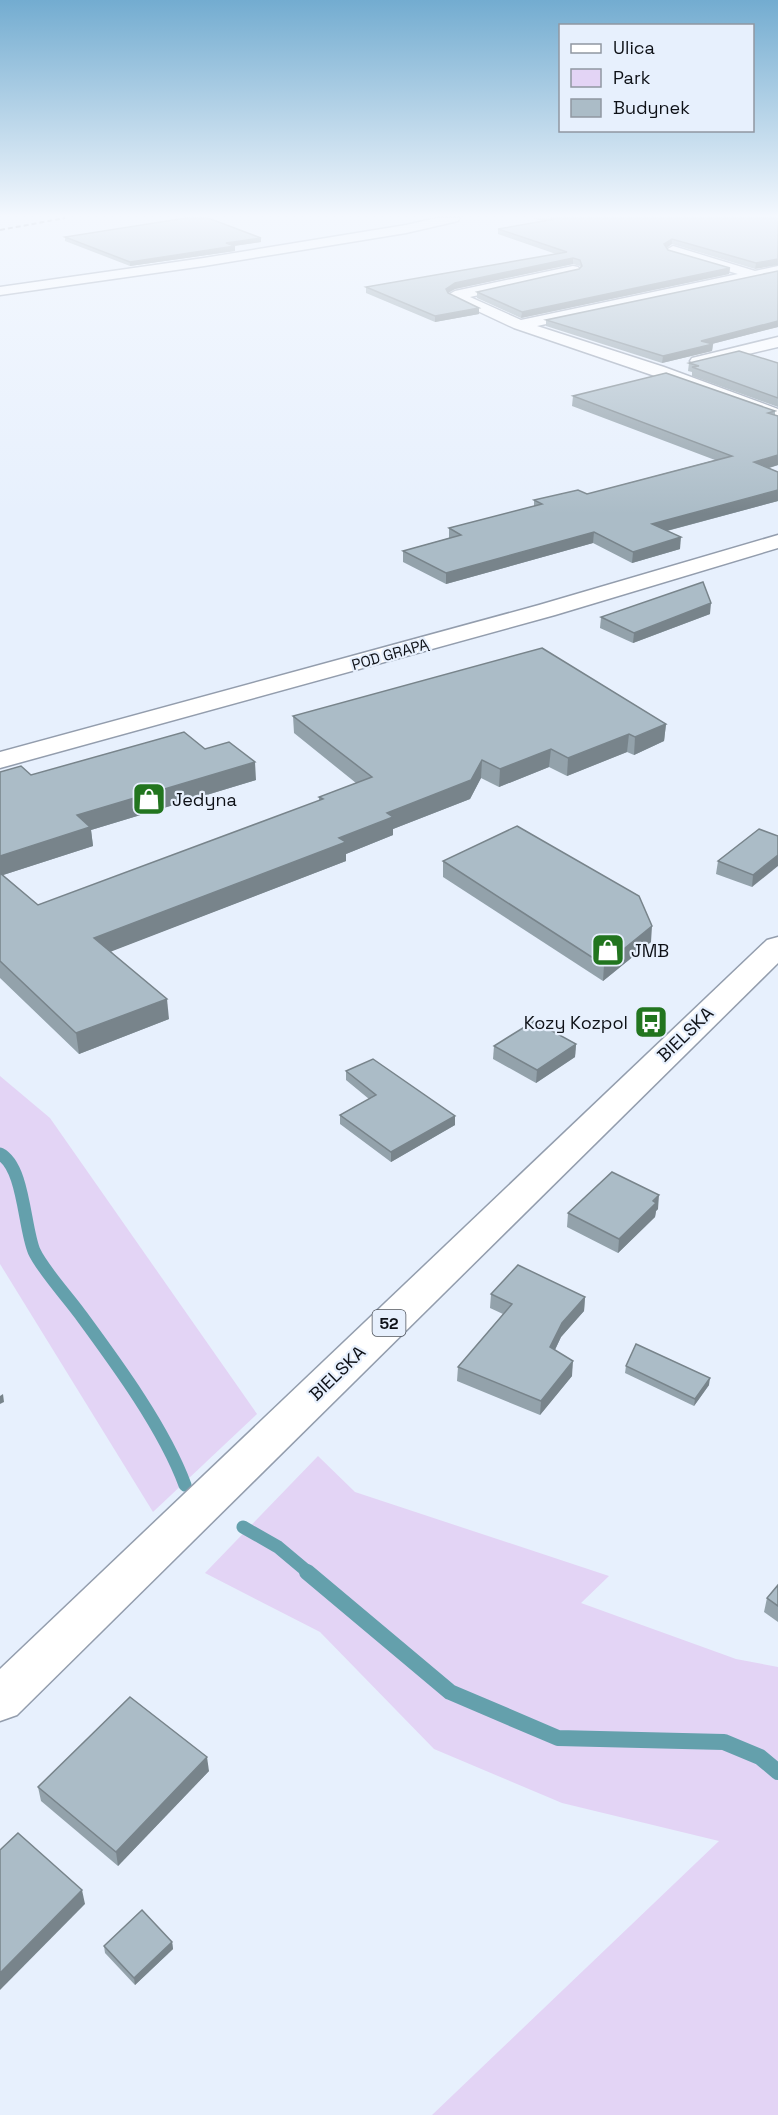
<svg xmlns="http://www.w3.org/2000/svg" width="778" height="2115" font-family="'Space Grotesk',sans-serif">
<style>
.green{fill:#e3d4f5}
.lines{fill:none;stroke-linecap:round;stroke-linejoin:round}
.stream-far1{stroke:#64a0ac;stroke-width:13}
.stream{stroke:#64a0ac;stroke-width:16}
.minor-casing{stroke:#939dad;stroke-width:3}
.major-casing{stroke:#939dad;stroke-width:3}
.minor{fill:#fff;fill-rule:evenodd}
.major{fill:#fff;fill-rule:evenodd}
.rail{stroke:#4f545c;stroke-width:2;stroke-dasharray:5 3;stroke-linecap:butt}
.wall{fill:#93a2ab}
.shaded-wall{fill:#78848b}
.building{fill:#abbcc7;stroke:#78848b;stroke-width:1.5}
.labels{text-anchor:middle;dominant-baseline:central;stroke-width:4.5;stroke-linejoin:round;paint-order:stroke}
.far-street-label{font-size:15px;fill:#0e1117;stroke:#e7f0fd}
.shield{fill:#e7f0fd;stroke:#4f545c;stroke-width:1.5}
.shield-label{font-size:16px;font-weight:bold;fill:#0e1117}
.poi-label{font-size:18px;fill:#0e1117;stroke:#e7f0fd;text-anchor:start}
.street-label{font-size:18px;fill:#0e1117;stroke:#e7f0fd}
</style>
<rect width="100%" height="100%" fill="#e7f0fd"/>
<g class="green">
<path d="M0 1076 50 1118 257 1414 153 1512 0 1264Z"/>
<path d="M318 1456 355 1492 609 1576 581 1603 736 1659 778 1667V2115H432L719 1841 562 1803 434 1749 320 1632 205 1573Z"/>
</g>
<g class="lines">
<g class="stream-far1">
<path d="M0 1154C24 1166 24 1227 34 1251 42 1269 67 1296 80 1314 116 1363 164 1428 185 1485"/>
<path d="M243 1527 278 1547 309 1573"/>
</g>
<path class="stream" d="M307 1572 450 1692 558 1738 724 1742 760 1757 778 1772"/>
<defs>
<g id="minor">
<path d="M437 218H459L458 221 406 233 204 266 0 295V287L204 258 406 225Z"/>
<path d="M673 246 755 271 778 266V274L537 326 664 367 778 409V420L652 375 514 328 450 298 448 295 455 291 573 266 578 267 580 270 578 273 470 297 521 320 738 274 668 253 666 250Z"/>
<path d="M778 337V347L698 366 690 361 692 358Z"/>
<path d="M778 535V548L555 615 0 768V752L539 605Z"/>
</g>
<path id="major" d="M778 937V963L17 1715 0 1721V1669L767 940Z"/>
</defs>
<use href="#minor" class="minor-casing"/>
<use href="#major" class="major-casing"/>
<use href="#minor" class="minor"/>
<use href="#major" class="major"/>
<path class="rail" d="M0 230 65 218"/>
</g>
<g class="wall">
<path d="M533 218H778L755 269 672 244 667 248 668 250 730 268 729 274 521 318 477 298V292L579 269 581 268 580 266 573 264 455 289 448 293 479 314 435 322 366 293V287L556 254 498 234V229L543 221Z"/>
<path d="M65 237 261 238V242L234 246H235V251L130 266 65 241Z"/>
<path d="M778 271V327L712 344H713L712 351 662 363 546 326V320Z"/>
<path d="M689 363H778V407L692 376V372L688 371Z"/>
<path d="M573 396 775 411V415L778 416V465L769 468 778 472V501L667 531 680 549 632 563 593 543 446 584 403 562V551L449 538V528L534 506V500L587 494 715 460 572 406Z"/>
<path d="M710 614 633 643 600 628 601 617Z"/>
<path d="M293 716 666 724 664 741 634 755 627 752 567 776 549 767 499 787 481 778 470 799 393 829V835L346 854V861L111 951 169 1019 79 1054 0 978V772L31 775 205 749 256 780 91 830 93 846 3 875 38 905 319 801V797L356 783 294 733Z"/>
<path d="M778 836 752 887 716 874 718 861Z"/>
<path d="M443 861 651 942 603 981 443 877Z"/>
<path d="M576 1044 575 1057 536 1083 493 1059 494 1046Z"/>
<path d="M346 1071 455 1116V1125L391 1162 340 1124V1115L369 1099 346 1080Z"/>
<path d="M658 1209 656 1211 655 1217 618 1253 567 1227 568 1213Z"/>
<path d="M491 1294 585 1297 584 1311 561 1337 555 1350 572 1376 540 1415 457 1381 458 1367 503 1314 490 1308Z"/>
<path d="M626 1366 709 1385 694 1406 625 1373Z"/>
<path d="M778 1585V1622L764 1612 767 1598Z"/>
<path d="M209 1771 118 1866 41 1801 38 1787Z"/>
<path d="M172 1942 173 1949 135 1985 105 1953 104 1946Z"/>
</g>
<g class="shaded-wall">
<path d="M261 238V242L226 247V243Z"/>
<path d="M672 239V244L664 249V244Z"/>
<path d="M235 246V251L130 266V262Z"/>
<path d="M573 258V264L455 289 446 294V289L455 283Z"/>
<path d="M778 259V265L755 269 756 263Z"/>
<path d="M730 268 729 274 521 318 522 312Z"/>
<path d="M479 308V314L435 322V316Z"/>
<path d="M778 321V327L700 347 701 341Z"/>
<path d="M713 344 712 351 662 363 663 356Z"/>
<path d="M778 455V465L753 473 754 462Z"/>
<path d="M778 490V501L651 535 652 524Z"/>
<path d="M594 532 593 543 446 584V573Z"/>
<path d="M681 537 680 549 632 563 633 552Z"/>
<path d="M711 603 710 614 633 643 634 633Z"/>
<path d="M666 724 664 741 634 755 635 737Z"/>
<path d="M629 734 627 752 567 776 568 758Z"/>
<path d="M551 749 549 767 499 787 500 769Z"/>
<path d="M482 760 481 778 470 799 393 829V835L346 854V861L97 957 94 938 339 838 387 813Z"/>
<path d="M255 762 256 780 91 830 93 846 0 876V856L77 815Z"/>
<path d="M778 855V866L752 887 753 875Z"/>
<path d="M652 926 651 942 603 981 604 965Z"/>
<path d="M167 999 169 1019 79 1054 76 1033Z"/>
<path d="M576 1044 575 1057 536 1083 537 1070Z"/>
<path d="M455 1116V1125L391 1162V1152Z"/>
<path d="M659 1195 658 1209 656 1211 655 1217 618 1253 619 1239Z"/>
<path d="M585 1297 584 1311 561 1337 549 1362 550 1347 562 1323Z"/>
<path d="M573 1361 572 1376 540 1415 541 1401Z"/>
<path d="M710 1378 709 1385 694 1406 695 1399Z"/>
<path d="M3 1394 4 1402 0 1404V1396Z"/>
<path d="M207 1757 209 1771 118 1866 116 1852Z"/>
<path d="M82 1890 85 1904 0 1990V1973Z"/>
<path d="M172 1942 173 1949 135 1985 134 1978Z"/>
</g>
<g class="building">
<path d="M186 218H208L261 238 226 243 235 246 130 262 65 237Z"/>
<path d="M550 218H778V259L756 263 672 239 664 244 668 250 730 268 522 312 477 292 579 269 582 266 580 260 573 258 455 283 446 289 448 293 479 308 435 316 366 287 567 252 498 229 555 219Z"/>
<path d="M778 271V321L701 341 713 344 663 356 546 320Z"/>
<path d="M739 351 778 363V398L692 367 699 366 689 363Z"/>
<path d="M666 373 775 411 768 413 778 416V455L754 462 778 472V490L652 524 681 537 633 552 594 532 446 573 403 551 461 535 449 528 542 504 534 500 578 490 587 494 732 456 573 396Z"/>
<path d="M703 582 711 603 634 633 601 617Z"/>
<path d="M542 648 666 724 635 737 629 734 568 758 551 749 500 769 482 760 471 780 387 813 393 817 339 838 346 842 94 938 167 999 76 1033 0 961V873L38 905 323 799 319 797 372 777 293 716Z"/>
<path d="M184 732 205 749 229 742 255 762 77 815 90 827 0 856V772L21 766 31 775Z"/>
<path d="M517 826 639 896 652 926 604 965 443 861Z"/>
<path d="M759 829 778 836V855L753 875 718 861Z"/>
<path d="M534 1021 576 1044 537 1070 494 1046Z"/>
<path d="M373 1059 455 1116 391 1152 340 1115 376 1095 346 1071Z"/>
<path d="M612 1172 659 1195 653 1201 656 1203 619 1239 568 1213Z"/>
<path d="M518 1265 585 1297 562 1323 550 1347 573 1361 541 1401 458 1367 512 1304 491 1294Z"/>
<path d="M636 1344 710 1378 695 1399 626 1366Z"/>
<path d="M778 1585V1606L767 1598Z"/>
<path d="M130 1697 207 1757 116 1852 38 1787Z"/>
<path d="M18 1833 82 1890 0 1973V1850Z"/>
<path d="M142 1910 172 1942 134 1978 104 1946Z"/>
</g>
<linearGradient id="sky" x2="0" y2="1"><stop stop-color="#73acd0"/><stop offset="0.42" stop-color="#f4f8fe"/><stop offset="1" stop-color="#f4f8fe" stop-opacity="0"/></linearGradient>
<rect width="778" height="514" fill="url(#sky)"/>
<defs>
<symbol id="shop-square" viewBox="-11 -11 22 22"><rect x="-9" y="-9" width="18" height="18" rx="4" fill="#22751f" stroke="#e7f0fd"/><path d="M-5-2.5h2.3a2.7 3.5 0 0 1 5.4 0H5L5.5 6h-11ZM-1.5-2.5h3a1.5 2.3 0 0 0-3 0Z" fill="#fff"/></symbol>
<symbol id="bus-square" viewBox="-11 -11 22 22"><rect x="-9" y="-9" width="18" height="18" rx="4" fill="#22751f" stroke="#e7f0fd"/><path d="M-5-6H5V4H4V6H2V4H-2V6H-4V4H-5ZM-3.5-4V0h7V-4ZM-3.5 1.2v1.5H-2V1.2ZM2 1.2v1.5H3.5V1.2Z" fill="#fff"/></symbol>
</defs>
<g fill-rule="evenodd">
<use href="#shop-square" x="130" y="780" width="38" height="38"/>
<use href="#shop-square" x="589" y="931" width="38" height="38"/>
<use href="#bus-square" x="632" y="1003" width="38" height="38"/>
</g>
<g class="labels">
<g class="far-street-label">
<text transform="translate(390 654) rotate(-16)">POD GRAPĄ</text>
</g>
<rect class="shield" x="372.5" y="1310" width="33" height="26" rx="4.5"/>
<g class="shield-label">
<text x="389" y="1323">52</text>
</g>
<g class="poi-label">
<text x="172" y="799">Jedyna</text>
<text x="631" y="950">JMB</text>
<text x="628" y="1022" text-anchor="end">Kozy Kozpol</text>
</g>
<g class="street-label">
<text transform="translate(685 1034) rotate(-44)">BIELSKA</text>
<text transform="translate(337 1373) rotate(-44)">BIELSKA</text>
</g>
</g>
<rect x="559" y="24" width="195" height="108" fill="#e7f0fd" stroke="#9097a1" stroke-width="1.5"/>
<rect x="571" y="44" width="30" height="9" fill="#ffffff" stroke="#9097a1" stroke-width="1.5"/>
<text x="613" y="54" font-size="18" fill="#0e1117">Ulica</text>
<rect x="571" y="69" width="30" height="18" fill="#e3d4f5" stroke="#9097a1" stroke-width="1.5"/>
<text x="613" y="84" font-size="18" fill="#0e1117">Park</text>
<rect x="571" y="99" width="30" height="18" fill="#abbcc7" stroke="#9097a1" stroke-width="1.5"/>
<text x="613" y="114" font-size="18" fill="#0e1117">Budynek</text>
</svg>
